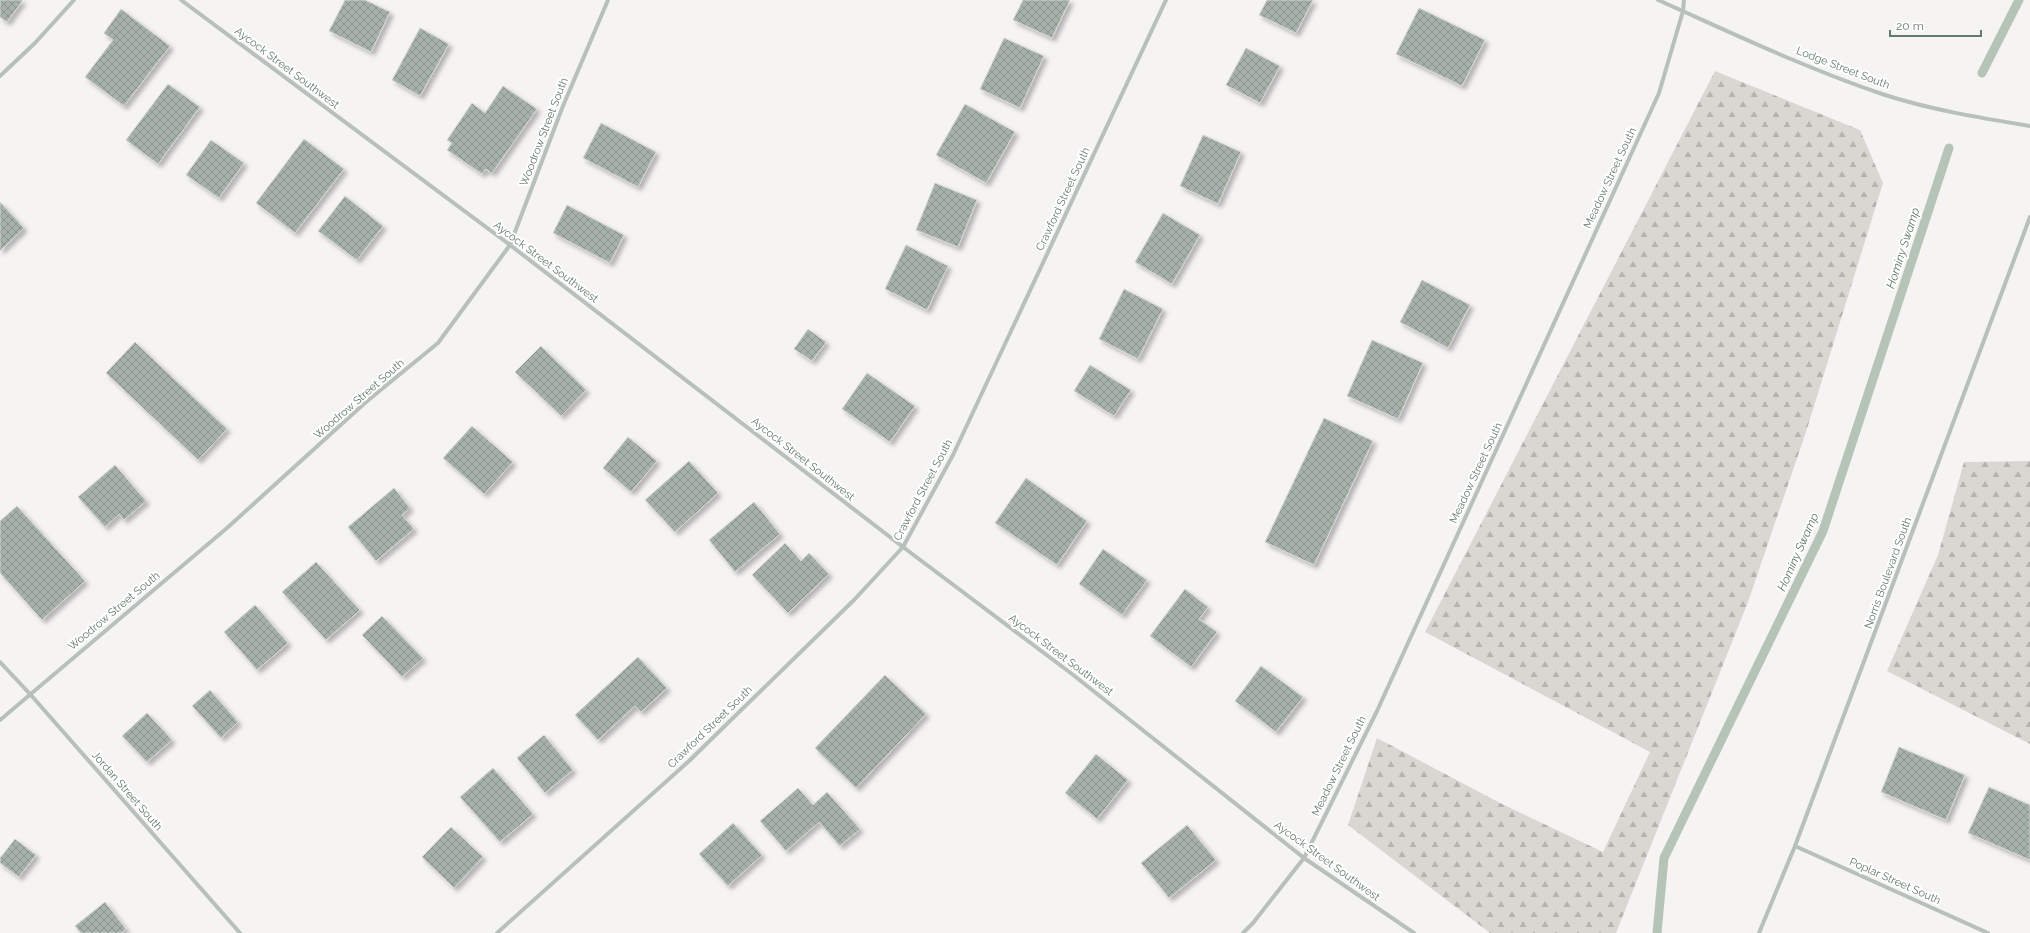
<svg xmlns="http://www.w3.org/2000/svg" width="2030" height="933" font-family="Raleway,sans-serif">
<style>
.forest{fill:url(#forest-firs)}
.lines{fill:none;stroke-linecap:round;stroke-linejoin:round}
.stream{stroke:#b6c4b8;stroke-width:9}
.building{fill:url(#building-cross-hatch);stroke:#d7d5d5;filter:url(#shadow)}
.street{stroke:#b8c0bb;stroke-width:4}
.labels{text-anchor:middle;dominant-baseline:central;stroke-width:4;stroke-linejoin:round;paint-order:stroke}
.street-label{font-size:11px;fill:#647a6c;stroke:#fff}
.water-label{font-size:12px;font-style:italic;fill:#647c69;stroke:#fff}
</style>
<defs>
<pattern id="forest-firs" width="22" height="20" patternUnits="userSpaceOnUse"><rect width="22" height="20" fill="#dad7d3"/><path d="M5 1l3.5 6h-7zM16 11l3.5 6h-7z" fill="#b4b3af"/></pattern>
<pattern id="building-cross-hatch" width="8" height="8" patternUnits="userSpaceOnUse"><rect width="8" height="8" fill="#a5b1a9"/><path d="M0 0l8 8M0 8l8-8" fill="none" stroke="#8a958e"/></pattern>
<filter id="shadow"><feDropShadow dx="3.5" dy="3.5" stdDeviation="2" flood-color="#0004"/></filter>
</defs>
<rect width="100%" height="100%" fill="#f6f3f3"/>
<g class="forest">
<path d="M1715 71 1860 130 1883 183 1806 432 1748 602 1616 933H1490L1348 825 1377 738 1502 804 1603 852 1650 752 1425 632Z"/>
<path d="M2030 461V744L1887 671 1938 555 1964 462Z"/>
</g>
<g class="lines">
<g class="stream">
<path d="M1982 73 2019 0"/>
<path d="M1657 933 1664 858 1823 531 1949 148"/>
</g>
</g>
<g class="building">
<path d="M0 0H23L7 22 0 17Z"/>
<path d="M345 0H365L390 12 371 52 329 31Z"/>
<path d="M1023 0H1070L1052 38 1013 20Z"/>
<path d="M1267 0H1313L1296 33 1259 15Z"/>
<path d="M1419 8 1485 40 1462 86 1396 54Z"/>
<path d="M121 9 170 46 124 106 85 77 113 40 104 33Z"/>
<path d="M420 28 449 44 420 96 392 80Z"/>
<path d="M1004 38 1044 56 1020 108 980 89Z"/>
<path d="M1246 48 1280 66 1260 103 1226 85Z"/>
<path d="M168 84 200 107 158 164 126 140Z"/>
<path d="M503 86 537 109 492 173 486 169 482 174 447 150 452 143 447 140 472 103 485 113Z"/>
<path d="M965 104 1015 132 986 183 936 155Z"/>
<path d="M601 123 656 152 638 187 583 158Z"/>
<path d="M1203 135 1241 152 1218 204 1180 186Z"/>
<path d="M304 139 344 169 295 233 256 203Z"/>
<path d="M211 140 244 163 219 198 186 175Z"/>
<path d="M935 183 977 200 958 247 916 230Z"/>
<path d="M345 196 383 226 357 260 318 231Z"/>
<path d="M0 202 24 228 0 251Z"/>
<path d="M567 205 624 235 610 263 553 233Z"/>
<path d="M1163 213 1200 235 1172 284 1135 262Z"/>
<path d="M906 245 948 266 927 310 885 289Z"/>
<path d="M1422 280 1470 305 1448 348 1400 322Z"/>
<path d="M1124 289 1163 309 1138 359 1099 339Z"/>
<path d="M808 329 826 342 812 361 794 349Z"/>
<path d="M1372 340 1423 363 1398 419 1347 396Z"/>
<path d="M135 342 227 429 198 460 106 373Z"/>
<path d="M541 346 586 390 561 416 515 372Z"/>
<path d="M1090 365 1131 390 1114 416 1074 391Z"/>
<path d="M867 373 915 406 890 442 842 409Z"/>
<path d="M1324 418 1373 441 1314 565 1265 542Z"/>
<path d="M472 426 513 462 484 494 443 458Z"/>
<path d="M628 437 657 461 631 492 603 468Z"/>
<path d="M689 461 718 493 675 532 645 500Z"/>
<path d="M115 465 146 501 124 520 119 514 105 527 78 497Z"/>
<path d="M1026 478 1087 521 1057 565 995 523Z"/>
<path d="M394 488 410 508 402 515 414 529 376 561 348 527Z"/>
<path d="M754 502 780 534 735 572 709 540Z"/>
<path d="M17 506 85 581 42 620 0 573V521Z"/>
<path d="M785 543 801 561 809 553 829 574 788 613 752 575Z"/>
<path d="M1103 549 1147 580 1122 615 1079 584Z"/>
<path d="M316 562 360 610 326 640 282 592Z"/>
<path d="M1185 589 1208 607 1199 619 1217 632 1191 667 1150 636Z"/>
<path d="M255 605 288 643 257 670 224 632Z"/>
<path d="M382 616 423 658 402 677 362 635Z"/>
<path d="M638 657 667 688 641 712 635 706 598 740 575 715Z"/>
<path d="M1261 666 1303 697 1276 732 1235 701Z"/>
<path d="M885 675 926 714 856 788 815 748Z"/>
<path d="M210 690 238 722 221 738 192 706Z"/>
<path d="M147 713 172 740 147 762 122 736Z"/>
<path d="M544 735 573 770 545 793 517 758Z"/>
<path d="M1899 747 1965 775 1946 820 1881 792Z"/>
<path d="M1096 754 1128 780 1097 819 1065 793Z"/>
<path d="M493 768 533 814 500 842 460 797Z"/>
<path d="M1989 787 2030 805V860L1968 833Z"/>
<path d="M798 788 813 805 827 792 860 829 840 846 819 822 786 851 760 821Z"/>
<path d="M733 823 762 855 728 886 699 854Z"/>
<path d="M1187 825 1216 860 1169 898 1141 863Z"/>
<path d="M451 827 483 857 454 888 422 857Z"/>
<path d="M15 839 36 855 19 877 0 863V858Z"/>
<path d="M105 902 126 929 121 933H81L75 926Z"/>
</g>
<g class="lines">
<g class="street">
<path d="M181 0 510 245 903 547 1072 674 1304 858 1414 933"/>
<path d="M1658 0C1732 33 1807 69 1885 95 1932 110 1981 118 2030 126"/>
<path d="M0 76 35 43 74 0"/>
<path d="M0 662 30 694 240 933"/>
<path d="M0 720 227 528 366 402 438 343 510 245 563 106 608 0"/>
<path d="M1795 846 1988 933"/>
<path d="M497 933 689 761 854 600 903 547 953 455 1166 0"/>
<path d="M1243 933 1253 923 1304 858 1377 711 1659 93 1683 11 1684 0"/>
<path d="M1759 933 1795 846 2030 217"/>
</g>
</g>
<g class="labels">
<g class="street-label">
<text transform="translate(287 68) rotate(37)">Aycock Street Southwest</text>
<text transform="translate(1843 68) rotate(21)">Lodge Street South</text>
<text transform="translate(544 132) rotate(-69)">Woodrow Street South</text>
<text transform="translate(1610 178) rotate(-65)">Meadow Street South</text>
<text transform="translate(1063 199) rotate(-65)">Crawford Street South</text>
<text transform="translate(546 262) rotate(37)">Aycock Street Southwest</text>
<text transform="translate(359 399) rotate(-41)">Woodrow Street South</text>
<text transform="translate(803 459) rotate(38)">Aycock Street Southwest</text>
<text transform="translate(1476 473) rotate(-65)">Meadow Street South</text>
<text transform="translate(923 490) rotate(-62)">Crawford Street South</text>
<text transform="translate(1888 573) rotate(-70)">Norris Boulevard South</text>
<text transform="translate(114 611) rotate(-40)">Woodrow Street South</text>
<text transform="translate(1061 655) rotate(37)">Aycock Street Southwest</text>
<text transform="translate(710 727) rotate(-44)">Crawford Street South</text>
<text transform="translate(1339 766) rotate(-64)">Meadow Street South</text>
<text transform="translate(127 791) rotate(49)">Jordan Street South</text>
<text transform="translate(1327 861) rotate(36)">Aycock Street Southwest</text>
<text transform="translate(1895 881) rotate(24)">Poplar Street South</text>
</g>
<g class="water-label">
<text transform="translate(1903 248) rotate(-72)">Hominy Swamp</text>
<text transform="translate(1798 552) rotate(-66)">Hominy Swamp</text>
</g>
</g>
<path d="M1890 30v6h91v-6" fill="none" stroke="#647a6c" stroke-width="2"/>
<text x="1896" y="30" font-size="12" fill="#647a6c" stroke="#ffffff" stroke-width="3" paint-order="stroke">20 m</text>
</svg>
